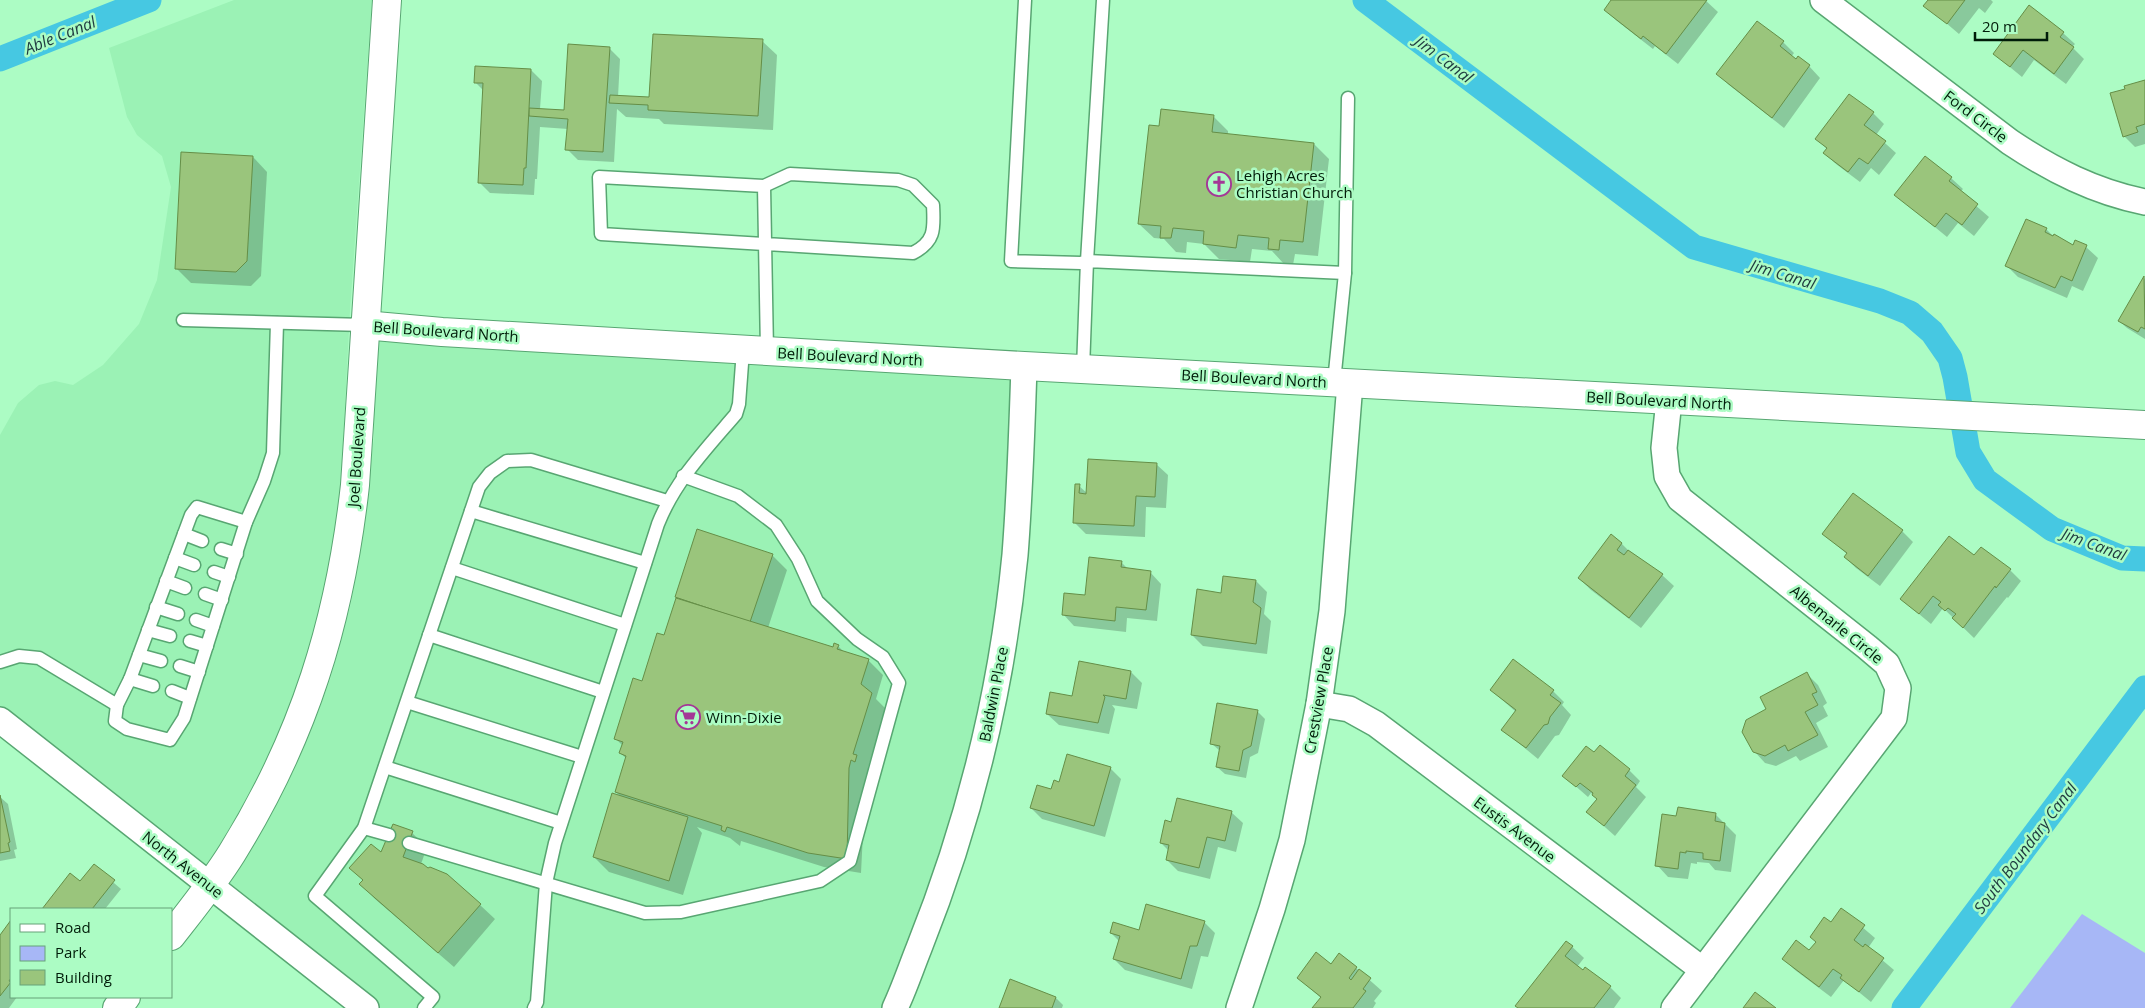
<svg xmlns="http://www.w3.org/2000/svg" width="2145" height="1008" font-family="'Open Sans',sans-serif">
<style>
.built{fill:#9bf2b5}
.green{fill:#a7b7f6}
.shadow{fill:#0003}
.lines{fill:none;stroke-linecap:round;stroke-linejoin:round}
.canal{stroke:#46c8e2;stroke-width:25}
.building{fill:#9ac57c;stroke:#658e47}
.lane-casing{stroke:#58a672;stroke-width:15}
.street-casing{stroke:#58a672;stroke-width:28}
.secondary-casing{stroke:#58a672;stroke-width:30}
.lane{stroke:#fff;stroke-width:12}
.street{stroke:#fff;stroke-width:25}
.secondary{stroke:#fff;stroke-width:28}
.labels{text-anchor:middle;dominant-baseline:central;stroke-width:5;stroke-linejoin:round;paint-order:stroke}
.street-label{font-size:15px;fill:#001c09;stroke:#acfcc4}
.poi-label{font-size:15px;fill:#001c09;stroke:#acfcc4;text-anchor:start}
.water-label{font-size:16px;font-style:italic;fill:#1e393f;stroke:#acfcc4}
</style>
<rect width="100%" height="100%" fill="#acfcc4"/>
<g class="built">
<path d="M234 0H372L350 311 341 483 337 521 324 596 304 669 280 732 250 793 219 846 199 876 0 718V435L18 403 39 385 55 381 73 385 103 365 139 324 157 280 171 187 162 156 137 135 127 117 109 48Z"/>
<path d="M377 340 1032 380 1017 581 902 1008H364L221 894 243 861 275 806 305 745 330 680 351 603 364 526 370 464 374 438V384Z"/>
</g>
<path class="green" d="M2082 914 2145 953V1008H2010Z"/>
<g class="shadow">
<path d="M1613 0H1705L1718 12 1678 64 1655 46 1653 49 1617 21 1605 10Z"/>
<path d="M1929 0H1991L1993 2 1985 13 1979 8 1959 34 1925 5Z"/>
<path d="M2063 33 2075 44 2072 47 2084 59 2066 84 2034 60 2022 77 1994 54Z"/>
<path d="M762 41 777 55 773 130 664 124 659 119 626 117 617 109 614 162 578 160 567 149 568 129 540 127 537 179H535L534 195 490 193 479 182 484 91 475 82 531 70 542 81 540 109 565 111 609 48 620 59 618 97 650 99Z"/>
<path d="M1783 42 1794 53 1791 57 1809 66 1820 78 1784 128 1729 85 1718 74Z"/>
<path d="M2145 81V144L2135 147 2124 136 2126 90Z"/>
<path d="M1873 113 1884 124 1876 135 1896 153 1879 175 1871 168 1860 182 1836 164 1824 153 1827 149 1817 139Z"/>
<path d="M1213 116 1228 131V135L1314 144 1329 159 1318 256 1295 254 1293 265 1284 264 1272 251 1252 249 1250 262 1219 259 1204 244 1187 242 1186 253 1176 252 1164 239 1154 238 1139 224 1160 127Z"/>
<path d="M253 157 267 172 261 276 251 286 191 283 176 268Z"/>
<path d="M1925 157 1951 178 1963 189 1960 192 1989 217 1974 236 1958 223 1947 237 1896 195Z"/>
<path d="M2046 229 2054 237 2074 246 2086 247 2098 258 2083 291 2072 286 2067 298 2018 277 2007 266Z"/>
<path d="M2145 278V339L2127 328 2119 321Z"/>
<path d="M1156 464 1168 475 1166 508 1146 507 1145 537 1086 534 1074 522 1079 486 1087 493Z"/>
<path d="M698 531 772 555 787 570 768 628 834 649 838 646 844 652 868 660 883 675 876 699 886 709 868 768 871 771 870 776 866 774 861 873 824 867 741 841 740 846 730 838 697 827 702 833 683 895 609 872 594 857 622 798 616 792 627 759 620 753 623 746 615 738 665 637Z"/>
<path d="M1902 531 1913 542 1880 586 1856 568 1845 557 1847 554 1824 534Z"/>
<path d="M1621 543 1632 554 1662 575 1674 586 1641 628 1591 590 1579 578Z"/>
<path d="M1974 557 2010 570 2021 581 2008 598 2007 597 1974 638 1943 608 1931 624 1901 599Z"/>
<path d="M1121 562 1129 570 1150 572 1161 584 1157 621 1127 618 1126 632 1074 626 1063 614 1086 596Z"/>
<path d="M1256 581 1267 592 1264 614 1271 621 1267 654 1203 646 1192 635 1222 594Z"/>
<path d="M1131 672 1142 683 1137 709 1112 705 1115 709 1109 734 1059 725 1047 714 1073 698Z"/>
<path d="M1807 674 1818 685 1827 703 1823 706 1828 716 1816 723 1828 747 1800 761 1796 756 1776 766 1765 763 1754 751Z"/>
<path d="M1491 690 1553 691 1564 702 1562 705 1571 715 1559 735 1555 736 1538 759 1503 730 1516 712Z"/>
<path d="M1257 711 1265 719 1258 753 1250 757 1246 778 1225 774 1217 767 1220 751 1211 743Z"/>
<path d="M1110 768 1121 779 1105 837 1042 819 1031 808 1060 784Z"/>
<path d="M1629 770 1640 781 1636 787 1646 797 1615 836 1588 812 1598 799 1591 793 1588 797 1564 776Z"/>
<path d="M0 797 8 804 17 849 14 850 16 858 0 861Z"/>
<path d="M1231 812 1243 823 1236 852 1218 847 1210 879 1178 871 1167 860 1169 851 1161 843 1172 823Z"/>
<path d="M1715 814 1736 835 1731 872 1715 870 1709 863 1697 862V864L1691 863 1688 879 1668 877 1657 865 1677 818Z"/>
<path d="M412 833 427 847 421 864 480 905 495 919 454 967 375 899 361 884 364 881 351 868 381 854Z"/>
<path d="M94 866 121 889 105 909H44L81 883Z"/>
<path d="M1841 909 1875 938 1868 948 1894 970 1871 1002 1844 980 1831 997 1795 970 1784 959 1810 952Z"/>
<path d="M11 922V997H17L9 1008H0V937Z"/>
<path d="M1204 922 1215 933 1208 957 1201 956 1192 989 1125 970 1114 959 1119 941 1111 933 1140 931Z"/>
<path d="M1567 942 1584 958 1577 967 1610 987 1621 998 1614 1008H1519Z"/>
<path d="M1331 965 1356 968 1382 991 1374 1001 1376 1003 1373 1008H1314L1321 998 1298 978Z"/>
<path d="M1011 981 1056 998 1063 1005 1062 1008H1000Z"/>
</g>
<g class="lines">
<g class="canal">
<path d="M1365 0 1694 247 1880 301 1910 313 1932 332 1950 358 1955 377 1968 452 1985 480 2052 529 2122 558 2145 559"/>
<path d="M0 59 149 0"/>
<path d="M1904 1008 2145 688"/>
</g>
</g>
<g class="building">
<path d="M1611 0H1707L1666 54 1643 36 1641 39 1604 10Z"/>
<path d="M1928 0H1965L1947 24 1923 6Z"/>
<path d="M2029 5 2064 32 2060 37 2074 47 2054 74 2023 50 2010 67 1993 54Z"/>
<path d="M1757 21 1784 41 1780 46 1796 59 1798 56 1810 65 1772 118 1716 74Z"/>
<path d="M653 34 763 39 758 116 648 110V105L609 103 610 95 649 97Z"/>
<path d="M568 44 610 47 603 152 565 150 568 119 529 116V108L564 110Z"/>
<path d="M475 66 531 69 526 168H524L523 185 478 183 483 83H474Z"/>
<path d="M2145 80V124L2136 127 2138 132 2123 137 2110 93 2125 89 2124 86Z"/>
<path d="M1849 94 1874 112 1864 125 1886 141 1868 164 1859 158 1848 172 1823 153 1827 148 1815 139Z"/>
<path d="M1161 109 1214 115 1212 132 1314 143 1303 242 1280 240 1279 250 1268 249 1269 238 1238 235 1236 248 1203 244 1204 231 1173 228 1171 238H1160L1161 226 1138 224 1149 125 1159 126Z"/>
<path d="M181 152 253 156 247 261 236 272 175 269Z"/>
<path d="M1925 156 1952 177 1949 181 1978 204 1962 225 1946 213 1935 227 1894 195Z"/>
<path d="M2026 219 2047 228 2045 232 2053 236 2054 234 2073 245 2075 240 2087 245 2072 281 2061 276 2055 288 2005 266Z"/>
<path d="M2144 276 2145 329 2141 327 2138 332 2118 321Z"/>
<path d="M1088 459 1157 463 1155 497 1136 496 1134 526 1073 523 1075 484H1080L1079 493 1086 494Z"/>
<path d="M1853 493 1903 530 1868 576 1844 557 1847 553 1822 534Z"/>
<path d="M697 529 773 554 750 622 675 597Z"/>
<path d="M1611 534 1622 543 1617 550 1624 555 1628 550 1663 574 1629 618 1578 578Z"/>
<path d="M1949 536 1974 555 1981 547 2011 569 1996 588 1995 586 1963 628 1952 618 1956 614 1948 608 1945 611 1938 605 1941 602 1933 596 1919 614 1900 599Z"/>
<path d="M1089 557 1122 561 1121 567 1151 571 1146 610 1116 607 1115 621 1062 615 1064 593 1085 595Z"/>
<path d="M1223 576 1256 580 1253 602 1261 608 1256 644 1191 635 1197 589 1221 593Z"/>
<path d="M676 598 833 647 834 643 839 645 837 649 869 659 861 684 872 693 853 754 857 755 855 762 851 760 849 768 847 859 808 853 727 827 725 832 721 830 722 826 615 792 626 756 619 753 623 742 614 739 633 678 642 681 657 633 664 635Z"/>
<path d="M1513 659 1554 690 1550 695 1561 703 1550 717 1548 724 1544 725 1526 748 1501 730 1516 710 1490 690Z"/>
<path d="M1079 661 1131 671 1126 699 1103 695 1105 697 1098 723 1046 714 1050 692 1072 696Z"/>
<path d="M1807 672 1817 692 1812 694 1818 705 1805 712 1818 735 1788 751 1785 745 1765 756 1753 752 1742 732 1746 720 1766 709 1760 697Z"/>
<path d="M1217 703 1258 710 1251 746 1243 750 1239 771 1216 767 1220 746 1210 744Z"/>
<path d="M1600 745 1630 769 1625 776 1636 785 1604 826 1586 812 1597 799 1592 795 1593 793 1580 783 1576 787 1562 776 1586 746 1594 752Z"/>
<path d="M1067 754 1111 767 1094 826 1030 808 1037 785 1051 789 1054 780 1059 782Z"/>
<path d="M612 793 688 817 669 881 593 857Z"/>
<path d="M0 795 10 842 8 843 10 851 0 853Z"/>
<path d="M1177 798 1232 811 1225 841 1207 837 1199 868 1166 860 1169 845 1160 843 1165 820 1171 822Z"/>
<path d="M1678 807 1716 813 1715 821 1725 823 1720 861 1703 859V853L1686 851V853L1680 852 1678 869 1655 866 1662 814 1676 816Z"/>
<path d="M393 824 413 831 403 857 423 864 428 868 430 867 447 874 481 904 438 953 359 884 363 880 349 868 371 844 381 852Z"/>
<path d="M94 864 115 880 92 909H42L70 873 80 881Z"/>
<path d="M1146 904 1205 921 1197 946H1190L1181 979 1113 959 1120 936 1110 933 1113 922 1139 930Z"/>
<path d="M1841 908 1865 925 1854 940 1863 947 1865 944 1884 958 1859 992 1840 978 1842 975 1833 969 1819 987 1782 959 1796 940 1809 950 1816 942 1810 937 1824 917 1831 922Z"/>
<path d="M11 920V978L9 981 11 982 0 996V935Z"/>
<path d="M1566 941 1573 946 1565 956 1583 970 1585 967 1611 986 1594 1008H1518L1515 1006Z"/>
<path d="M1316 952 1331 964 1339 953 1357 967 1349 978 1351 980 1359 969 1371 978 1363 989 1366 991 1353 1008H1312L1321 997 1297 978Z"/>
<path d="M1010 979 1056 997 1052 1008H999Z"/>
<path d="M1755 992 1776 1008H1743Z"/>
</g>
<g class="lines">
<defs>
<g id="lane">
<path d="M1025 0 1011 261 1081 263 1087 261 1103 0"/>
<path d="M764 186 790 174 898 180 913 185 933 205C934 228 936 241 913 253L601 234 599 177 764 186 767 351"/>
<path d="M1345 273 1348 98"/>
<path d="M183 320 364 325"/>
<path d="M1083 369 1087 261 1345 273 1334 382"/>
<path d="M471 511 645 563"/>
<path d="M184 534 202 541"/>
<path d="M221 549 237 554"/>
<path d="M175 558 194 565"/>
<path d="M452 568 625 625"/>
<path d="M214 572 229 577"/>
<path d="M166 581 185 588"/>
<path d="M205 594 222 600"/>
<path d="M156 607 178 614"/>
<path d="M196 620 213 626"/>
<path d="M148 630 170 636"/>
<path d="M429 635 603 692"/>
<path d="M190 641 207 646"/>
<path d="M139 655 161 661"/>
<path d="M0 662 19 656 39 658 117 705 130 679 191 515 197 507 246 522 264 481 273 453 277 323"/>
<path d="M180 666 199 672"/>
<path d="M130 679 153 686"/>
<path d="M172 691 190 698"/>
<path d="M407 702 582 757"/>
<path d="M117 705 115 721 127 729 170 740 184 718 246 522"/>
<path d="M385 767 561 823"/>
<path d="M364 828 389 835"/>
<path d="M409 843 645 913 681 912 820 881 850 861 899 683 883 657 857 639 817 601 798 559 776 525 738 496 683 476"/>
<path d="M424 1008 433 997 315 896 364 828 479 487 490 473 507 461 531 460 667 501"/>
<path d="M534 1008 537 1002 546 883 555 843 658 524C675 481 706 449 736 414L739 404 743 350"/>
</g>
<g id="street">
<path d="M1823 0 2010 142C2052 170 2095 192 2145 202"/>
<path d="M1669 400 1664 448 1667 476 1680 499 1867 647 1887 664 1898 688 1894 718 1674 1008"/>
<path d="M1319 704 1349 709 1376 724 1703 970"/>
<path d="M0 720 366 1008"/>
<path d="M895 1008C904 989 911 968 919 948 969 823 1002 690 1015 555 1020 492 1022 429 1024 366"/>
<path d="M1239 1008 1272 909 1292 840 1319 704 1332 611 1350 383"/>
</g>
<g id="secondary">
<path d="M364 325 442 332 1024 366 2145 425"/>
<path d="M171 936C192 909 214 882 232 853 304 737 340 621 355 485L387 0"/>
<path d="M117 1008 126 997"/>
</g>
</defs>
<use href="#lane" class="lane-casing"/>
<use href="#street" class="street-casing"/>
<use href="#secondary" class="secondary-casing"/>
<use href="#lane" class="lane"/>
<use href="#street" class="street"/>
<use href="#secondary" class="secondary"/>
</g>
<defs>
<symbol id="church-ring" viewBox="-11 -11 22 22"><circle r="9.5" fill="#acfcc4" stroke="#a43796" stroke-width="1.5"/><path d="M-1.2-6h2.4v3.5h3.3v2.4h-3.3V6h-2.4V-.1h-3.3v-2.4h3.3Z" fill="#a43796"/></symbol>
<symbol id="supermarket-ring" viewBox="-11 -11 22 22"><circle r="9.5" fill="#acfcc4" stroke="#a43796" stroke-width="1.5"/><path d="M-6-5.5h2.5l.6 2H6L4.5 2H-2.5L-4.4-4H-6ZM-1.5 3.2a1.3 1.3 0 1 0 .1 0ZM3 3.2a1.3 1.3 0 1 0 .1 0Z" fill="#a43796"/></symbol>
</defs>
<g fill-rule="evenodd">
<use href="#church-ring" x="1205" y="170" width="28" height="28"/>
<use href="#supermarket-ring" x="674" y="703" width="28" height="28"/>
</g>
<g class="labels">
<g class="street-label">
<text transform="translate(1976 116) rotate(37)">Ford Circle</text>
<text transform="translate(446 331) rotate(4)">Bell Boulevard North</text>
<text transform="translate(850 356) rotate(3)">Bell Boulevard North</text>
<text transform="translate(1254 378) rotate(3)">Bell Boulevard North</text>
<text transform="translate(1659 400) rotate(3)">Bell Boulevard North</text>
<text transform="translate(356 457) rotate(-86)">Joel Boulevard</text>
<text transform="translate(1837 624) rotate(39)">Albemarle Circle</text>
<text transform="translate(993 694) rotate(-79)">Baldwin Place</text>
<text transform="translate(1318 700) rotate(-80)">Crestview Place</text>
<text transform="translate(1515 829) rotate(37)">Eustis Avenue</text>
<text transform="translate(183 864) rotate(38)">North Avenue</text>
</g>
<g class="poi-label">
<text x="1236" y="175">Lehigh Acres<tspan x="1236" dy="17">Christian Church</tspan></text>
<text x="706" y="717">Winn-Dixie</text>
</g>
<g class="water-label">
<text transform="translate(60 35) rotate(-22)">Able Canal</text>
<text transform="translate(1444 59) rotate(37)">Jim Canal</text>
<text transform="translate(1783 274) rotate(17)">Jim Canal</text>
<text transform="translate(2094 544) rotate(20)">Jim Canal</text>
<text transform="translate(2025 848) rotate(-53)">South Boundary Canal</text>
</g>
</g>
<rect x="10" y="908" width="162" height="90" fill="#acfcc4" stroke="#67a279"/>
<rect x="20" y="924" width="25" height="8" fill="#ffffff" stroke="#67a279"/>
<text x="55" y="933" font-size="15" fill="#001c09">Road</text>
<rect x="20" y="946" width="25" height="15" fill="#a7b7f6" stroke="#67a279"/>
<text x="55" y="958" font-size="15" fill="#001c09">Park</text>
<rect x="20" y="970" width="25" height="15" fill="#9ac57c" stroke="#67a279"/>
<text x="55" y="983" font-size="15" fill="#001c09">Building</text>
<path d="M1975 32v8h72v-8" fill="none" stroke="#001c09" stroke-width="2.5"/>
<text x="1982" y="32" font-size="15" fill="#001c09" stroke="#acfcc4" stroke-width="4" paint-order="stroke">20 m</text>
</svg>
